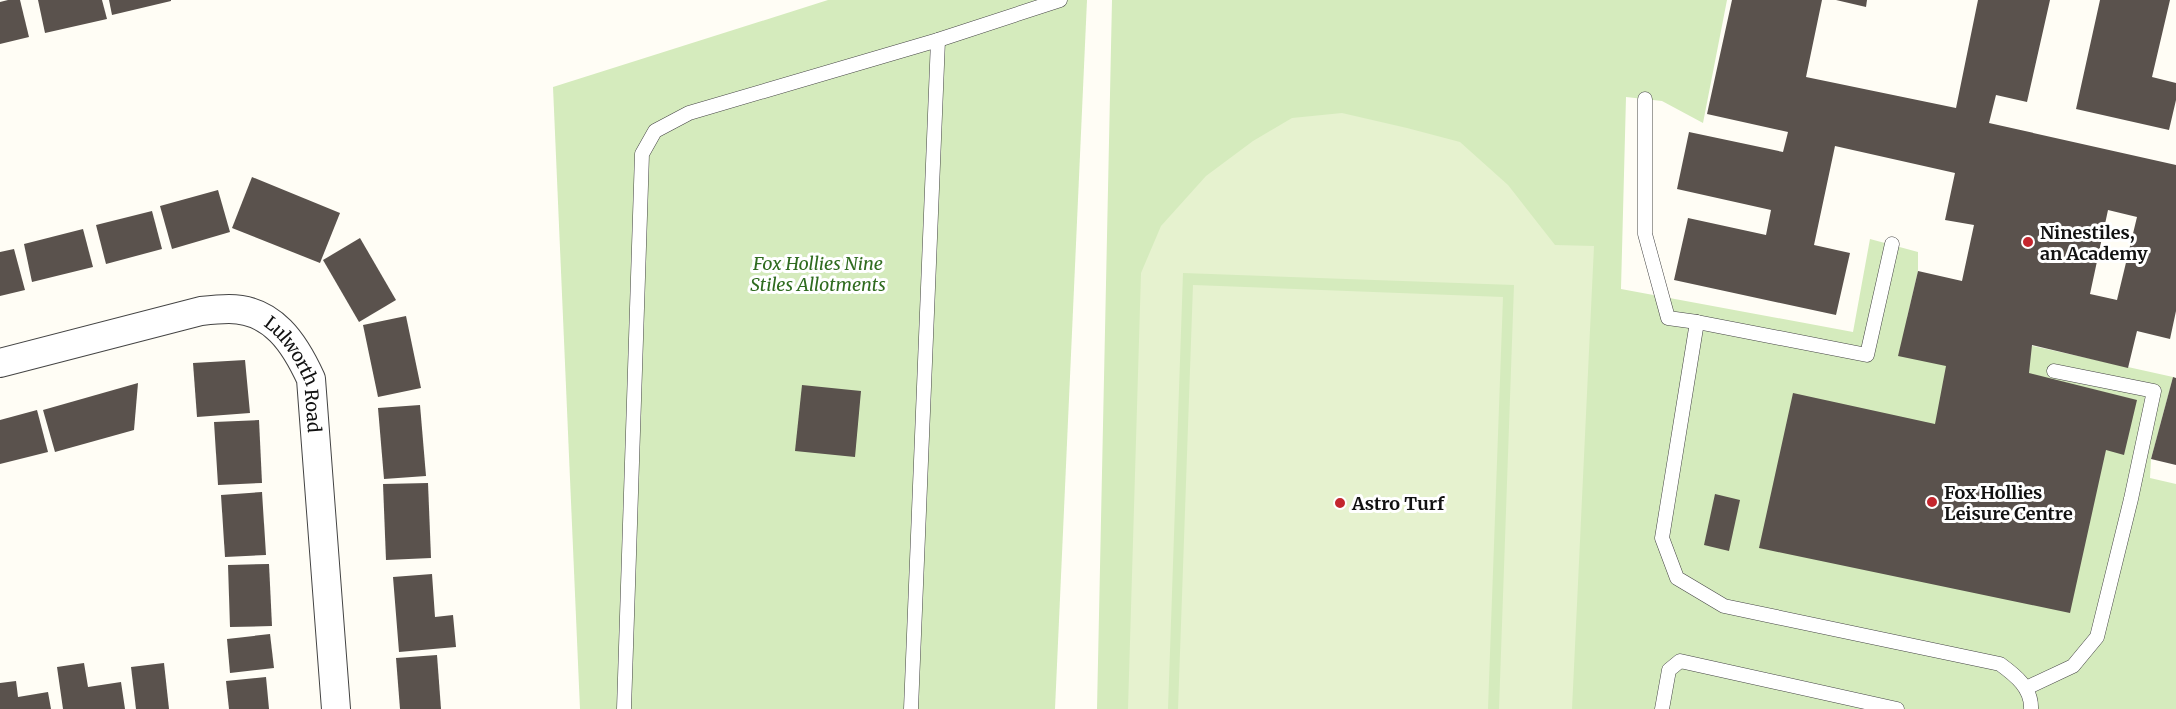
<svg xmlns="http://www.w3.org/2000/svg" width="2176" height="709" font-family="Merriweather,serif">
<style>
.green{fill:#d5ebbd}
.pitch{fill:#e6f2cf}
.building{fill:#5a524d;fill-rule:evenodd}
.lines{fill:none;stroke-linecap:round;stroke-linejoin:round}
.lane-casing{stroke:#444;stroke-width:15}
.street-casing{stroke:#444;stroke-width:30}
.lane{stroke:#fff;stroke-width:14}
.street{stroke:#fff;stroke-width:28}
.poi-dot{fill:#c4262e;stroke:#fff;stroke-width:2}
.labels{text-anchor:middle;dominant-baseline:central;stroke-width:6;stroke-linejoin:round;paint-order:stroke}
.poi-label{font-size:18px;font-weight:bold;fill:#111;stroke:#fff;text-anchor:start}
.park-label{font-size:18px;font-style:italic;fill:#2f6b1f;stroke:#fff}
.street-label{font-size:18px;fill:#111;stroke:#fff}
</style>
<rect width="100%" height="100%" fill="#fffdf5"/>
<g class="green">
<path d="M828 0H1087L1055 709H580L553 87Z"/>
<path d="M1112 0H1727L1703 123 1662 101 1626 97 1621 289 1853 332 1870 239 1918 252V271L1907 318 2173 377 2151 459 2150 478 2176 484V709H1097Z"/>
</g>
<g class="pitch">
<path d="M1342 113 1407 128 1460 142 1508 185 1555 245 1594 246 1572 709H1499L1514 285 1183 273 1168 709H1128L1141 273 1161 226 1206 176 1253 141 1292 118Z"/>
<path d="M1193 285 1503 297 1488 709H1178Z"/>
</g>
<g class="building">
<path d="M8 0H20L29 37 0 44V2Z"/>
<path d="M38 0H102L107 19 45 33Z"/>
<path d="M109 0H171V1L112 15Z"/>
<path d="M1732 0H1822L1806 77 1956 108 1978 0H2050L2027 102 1996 95 1989 123 2176 165V311L2170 339 2137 331 2128 368 2032 345 2029 373 2137 400 2124 455 2106 450 2070 613 1759 548 1793 393 1935 424 1946 366 1898 356 1918 271 1962 281 1974 225 1945 220 1955 173 1835 146 1814 245 1850 253 1836 315 1674 280 1688 218 1766 235 1771 210 1677 189 1689 132 1783 152 1788 132 1707 114ZM2108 210 2137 217 2117 300 2090 294Z"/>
<path d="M1836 0H1867L1866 7Z"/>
<path d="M2100 0H2170L2152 77 2176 83V100L2169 130 2076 109Z"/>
<path d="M252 177 340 213 320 263 232 228Z"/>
<path d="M218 190 230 232 172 249 160 206Z"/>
<path d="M152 211 162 249 106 264 96 225Z"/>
<path d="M83 229 93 267 32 282 24 244Z"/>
<path d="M360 238 396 300 359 322 323 260Z"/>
<path d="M14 249 25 290 0 296V252Z"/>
<path d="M406 316 421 388 378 397 363 325Z"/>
<path d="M245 360 250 413 197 417 193 363Z"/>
<path d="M2173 377 2176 378V465L2151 459Z"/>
<path d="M138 383 134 430 55 452 43 410Z"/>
<path d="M802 385 861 391 855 457 795 451Z"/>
<path d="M420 405 426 476 384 479 378 408Z"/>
<path d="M37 410 48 452 0 464V420Z"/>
<path d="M259 420 262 483 218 485 214 422Z"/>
<path d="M428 483 431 558 386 560 383 484Z"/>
<path d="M262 492 266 555 225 557 221 495Z"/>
<path d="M1715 494 1740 500 1729 551 1704 545Z"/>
<path d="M269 564 272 626 230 627 228 565Z"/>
<path d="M432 574 435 617 453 615 456 647 399 652 393 577Z"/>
<path d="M270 634 274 668 230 673 227 639Z"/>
<path d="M437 655 441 709H400L396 658Z"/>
<path d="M84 663 88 687 121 682 125 709H63L57 667Z"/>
<path d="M164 663 169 709H136L131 667Z"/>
<path d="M266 677 269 709H229L226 681Z"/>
<path d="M16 681 18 697 48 692 51 709H0V683Z"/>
</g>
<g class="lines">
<defs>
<g id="lane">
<path d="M1645 99V234L1668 318 1697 322"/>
<path d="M1892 244 1867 355 1697 322 1662 538 1677 578 1724 606 2000 664C2015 675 2032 688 2031 709"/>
<path d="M2026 688 2073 666 2097 637 2131 499 2154 391 2054 371"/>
<path d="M624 709 642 154 655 131 689 113 938 40 1060 0"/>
<path d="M911 709 938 40"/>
<path d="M1662 709 1669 670 1680 661 1897 709"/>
</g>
<g id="street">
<path id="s1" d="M0 363 201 311C210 310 220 309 229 309 273 309 295 344 311 379L336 709"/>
</g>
</defs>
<use href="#lane" class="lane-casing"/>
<use href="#street" class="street-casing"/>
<use href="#lane" class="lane"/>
<use href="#street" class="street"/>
</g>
<g class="poi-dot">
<circle cx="2028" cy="242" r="6"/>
<circle cx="1932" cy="502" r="6"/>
<circle cx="1340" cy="503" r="6"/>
</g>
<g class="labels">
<g class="poi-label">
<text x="2040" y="232">Ninestiles,<tspan x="2040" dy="21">an Academy</tspan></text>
<text x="1944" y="492">Fox Hollies<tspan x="1944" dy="21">Leisure Centre</tspan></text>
<text x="1352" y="503">Astro Turf</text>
</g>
<g class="park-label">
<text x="818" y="263">Fox Hollies Nine<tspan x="818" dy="21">Stiles Allotments</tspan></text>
</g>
<g class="street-label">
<text stroke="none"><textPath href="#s1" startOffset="340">Lulworth Road</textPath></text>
</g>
</g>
</svg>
